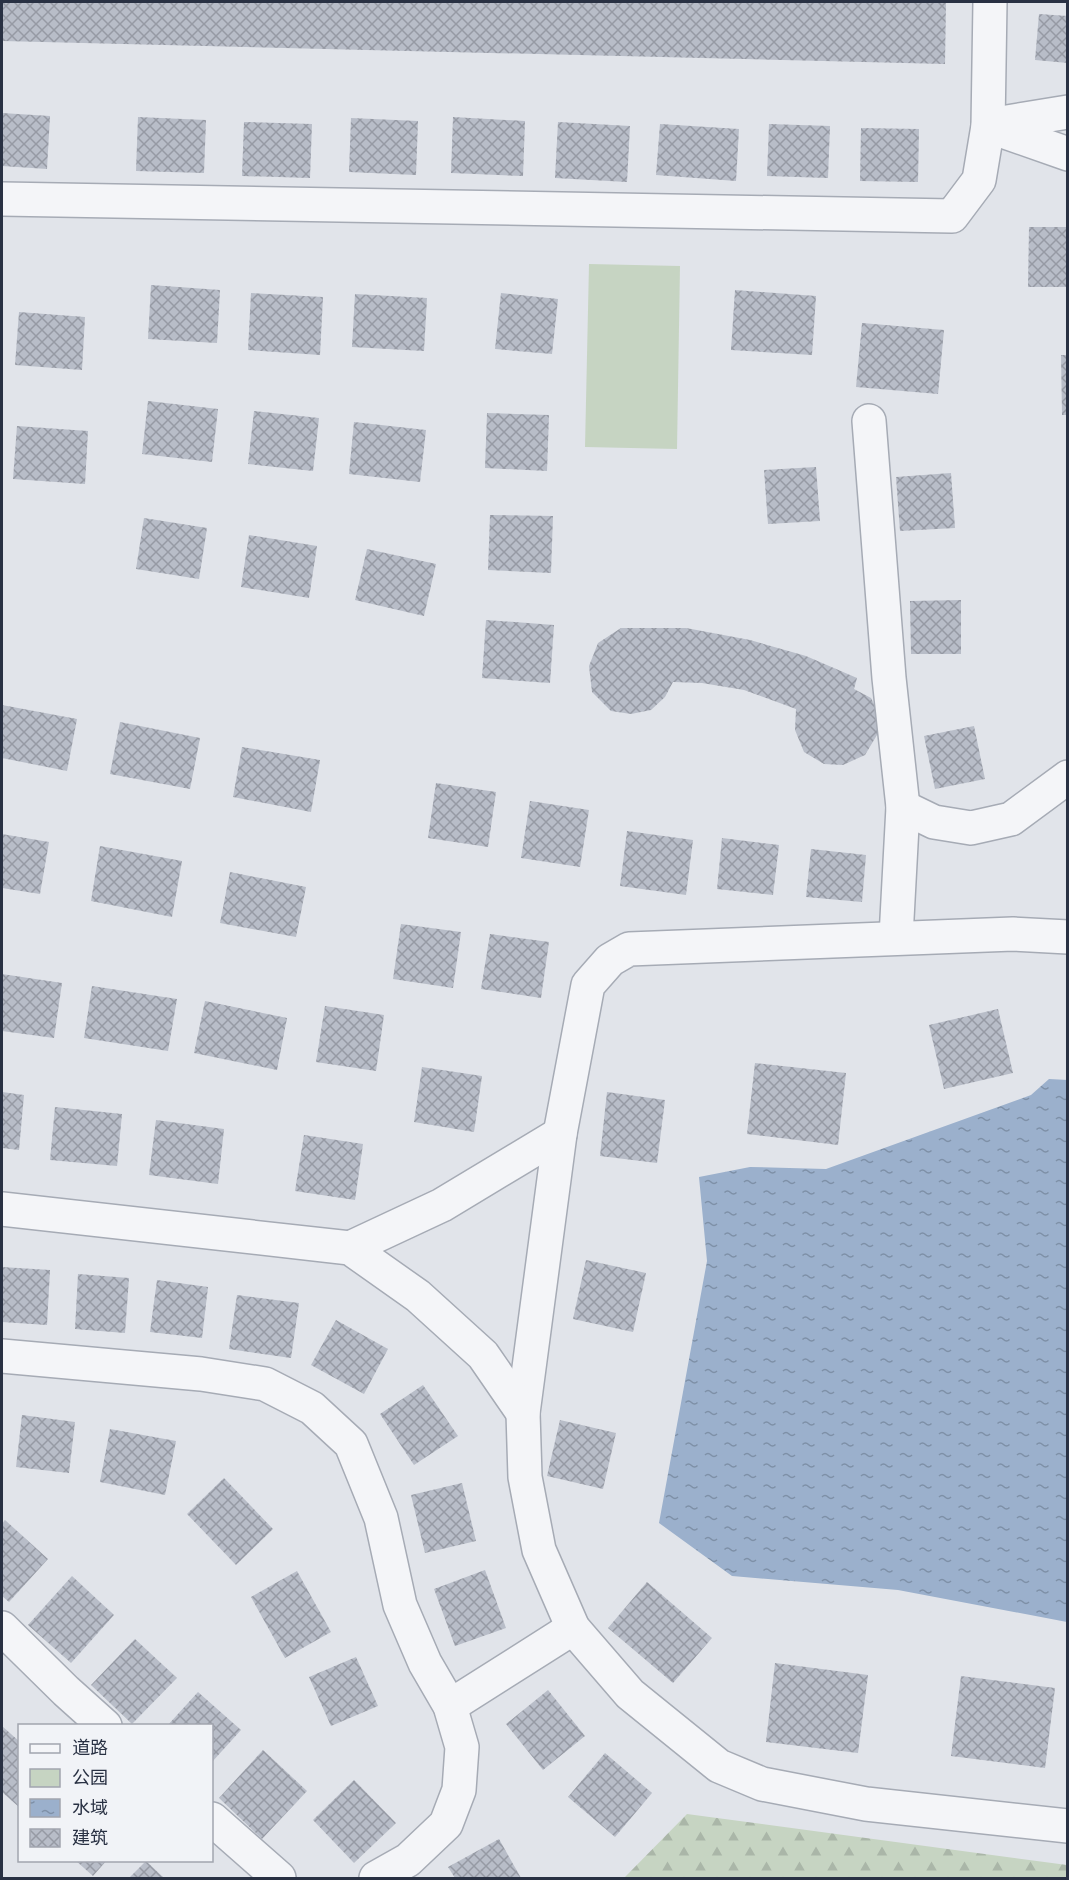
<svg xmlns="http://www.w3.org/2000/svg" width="1069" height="1880" font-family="Jost,'Noto Sans SC',sans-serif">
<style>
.green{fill:#c6d4c2}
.forest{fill:url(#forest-firs)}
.water{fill:url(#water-ripples)}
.building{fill:url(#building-cross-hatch)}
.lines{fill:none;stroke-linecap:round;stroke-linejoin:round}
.minor-casing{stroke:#a6abb5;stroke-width:36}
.minor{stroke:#f4f5f8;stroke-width:33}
</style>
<defs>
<pattern id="forest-firs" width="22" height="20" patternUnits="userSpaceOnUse" patternTransform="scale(1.5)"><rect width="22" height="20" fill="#c6d4c2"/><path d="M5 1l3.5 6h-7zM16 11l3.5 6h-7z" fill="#aab6a8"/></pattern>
<pattern id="water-ripples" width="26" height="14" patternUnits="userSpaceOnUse" patternTransform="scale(1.5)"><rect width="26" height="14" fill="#9bb0cc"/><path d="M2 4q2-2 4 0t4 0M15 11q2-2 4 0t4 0" fill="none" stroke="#7e90a7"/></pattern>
<pattern id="building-cross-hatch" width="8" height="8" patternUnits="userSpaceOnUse" patternTransform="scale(1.5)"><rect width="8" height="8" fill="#b8bdc8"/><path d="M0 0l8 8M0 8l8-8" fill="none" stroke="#969aa4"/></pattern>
</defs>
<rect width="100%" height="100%" fill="#e1e4ea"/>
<path class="green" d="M589 264 680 266 677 449 585 447Z"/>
<path class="forest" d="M687 1814 1067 1865V1878H624Z"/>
<path class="water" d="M1049 1079 1068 1080 1067 1622 898 1590 732 1576 659 1523 707 1261 699 1177 750 1167 826 1169 1031 1095Z"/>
<g class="building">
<path d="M2 2H946L945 64 2 41Z"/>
<path d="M1039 14 1068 16V63L1035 60Z"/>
<path d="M2 113 50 116 47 169 2 166Z"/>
<path d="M138 117 206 120 204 173 136 171Z"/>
<path d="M453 117 525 121 523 176 451 173Z"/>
<path d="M351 118 418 121 416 175 349 172Z"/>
<path d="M244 122 312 124 310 178 242 176Z"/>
<path d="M558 122 630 126 627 182 555 178Z"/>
<path d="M660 124 739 129 736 181 656 175Z"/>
<path d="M769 124 830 126 828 178 767 176Z"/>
<path d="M861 128 919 129 918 182 860 181Z"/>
<path d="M1029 227H1068V287H1028Z"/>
<path d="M151 285 220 290 217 343 148 339Z"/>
<path d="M735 290 816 296 812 355 731 350Z"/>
<path d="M251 293 323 297 320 355 248 350Z"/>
<path d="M501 293 558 299 552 354 495 349Z"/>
<path d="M355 294 427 298 424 351 352 347Z"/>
<path d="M19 312 85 317 82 370 15 365Z"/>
<path d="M862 323 944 330 938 394 856 387Z"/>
<path d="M1061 355H1068V415H1062Z"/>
<path d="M148 401 218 409 212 462 142 454Z"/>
<path d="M254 411 319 418 313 471 248 464Z"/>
<path d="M487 413 549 415 547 471 485 468Z"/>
<path d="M354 422 426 430 420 482 349 474Z"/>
<path d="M17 426 88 431 85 484 13 479Z"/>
<path d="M816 467 820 521 768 524 764 470Z"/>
<path d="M951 473 955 528 900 531 896 477Z"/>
<path d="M490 515 553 516 551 573 488 570Z"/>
<path d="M144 518 207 528 199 579 136 569Z"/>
<path d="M249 535 317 546 309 598 241 587Z"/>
<path d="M367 549 436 564 424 616 355 600Z"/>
<path d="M961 600V654H911L910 601Z"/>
<path d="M486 620 554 625 550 683 482 678Z"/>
<path d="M621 628H686L750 640 806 656 857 678 854 689 871 698 879 714 877 735 865 755 843 765 824 764 804 752 795 730 796 709 744 690 702 683 673 682 665 697 651 710 631 714 611 711 592 692 589 666 598 643Z"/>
<path d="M2 705 77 719 67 771 2 758Z"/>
<path d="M120 722 200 738 190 789 110 774Z"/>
<path d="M974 726 985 779 935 789 924 736Z"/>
<path d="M242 747 320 760 311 812 233 797Z"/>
<path d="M436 783 496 792 488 847 428 838Z"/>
<path d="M530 801 589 810 580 867 521 858Z"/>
<path d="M627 831 693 840 686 895 620 886Z"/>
<path d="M2 834 49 842 40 894 2 888Z"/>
<path d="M722 838 779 845 773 895 717 889Z"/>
<path d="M100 846 182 861 172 917 91 901Z"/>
<path d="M811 849 866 855 862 902 806 897Z"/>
<path d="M230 872 306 887 296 937 220 923Z"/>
<path d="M401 924 461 932 453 988 393 979Z"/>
<path d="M490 934 549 942 541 998 481 989Z"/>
<path d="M2 974 62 983 54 1038 2 1031Z"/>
<path d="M92 986 177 999 168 1051 84 1038Z"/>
<path d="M205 1001 287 1018 277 1070 194 1053Z"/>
<path d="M325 1006 384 1015 376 1071 316 1062Z"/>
<path d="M998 1009 1013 1073 944 1089 929 1025Z"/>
<path d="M755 1063 846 1073 838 1145 747 1134Z"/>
<path d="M422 1067 482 1076 474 1132 414 1122Z"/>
<path d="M2 1092 24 1095 19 1150 2 1148Z"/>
<path d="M607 1092 665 1100 657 1163 600 1156Z"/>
<path d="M55 1107 122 1114 117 1166 50 1160Z"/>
<path d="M156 1120 224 1129 218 1184 149 1175Z"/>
<path d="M304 1135 363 1144 355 1200 295 1191Z"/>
<path d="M586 1260 646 1273 633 1332 573 1319Z"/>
<path d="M2 1267 50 1270 47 1325 2 1322Z"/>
<path d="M78 1274 129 1278 125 1333 75 1329Z"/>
<path d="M157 1280 208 1287 202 1338 150 1332Z"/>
<path d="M237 1295 299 1303 291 1358 229 1349Z"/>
<path d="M336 1320 388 1349 364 1394 311 1365Z"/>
<path d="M423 1385 458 1436 414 1465 380 1414Z"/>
<path d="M22 1415 75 1422 69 1473 16 1467Z"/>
<path d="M560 1420 616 1433 603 1489 547 1476Z"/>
<path d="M110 1429 176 1441 165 1495 100 1482Z"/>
<path d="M224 1478 273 1529 236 1565 187 1514Z"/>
<path d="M462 1483 476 1541 425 1553 411 1495Z"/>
<path d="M5 1520 48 1559 9 1602 2 1596V1524Z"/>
<path d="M485 1570 506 1628 455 1646 434 1589Z"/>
<path d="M297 1571 331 1632 285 1658 251 1597Z"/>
<path d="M72 1576 114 1615 71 1663 28 1625Z"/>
<path d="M647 1582 712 1638 673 1683 608 1628Z"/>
<path d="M135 1639 177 1678 132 1724 91 1685Z"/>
<path d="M356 1657 378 1706 331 1726 309 1677Z"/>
<path d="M775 1663 868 1675 858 1753 766 1742Z"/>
<path d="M961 1676 1055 1688 1045 1768 951 1756Z"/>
<path d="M548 1690 585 1736 543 1770 506 1724Z"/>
<path d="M198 1692 241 1730 212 1762V1726H167Z"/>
<path d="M2 1726 20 1742V1808L2 1792Z"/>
<path d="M263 1750 307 1791 262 1839 219 1798Z"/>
<path d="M605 1753 652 1793 615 1837 568 1797Z"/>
<path d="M354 1780 396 1823 354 1863 313 1820Z"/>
<path d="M499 1839 521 1878H455L448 1867Z"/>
<path d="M75 1860H107L93 1876Z"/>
<path d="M146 1861 164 1878H129Z"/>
</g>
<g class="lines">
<defs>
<g id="minor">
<path d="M989 125 1068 112"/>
<path d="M988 126 1068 154"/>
<path d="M2 199 952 216 979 180 988 126 990 2"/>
<path d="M869 421 889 678 903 807 896 937"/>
<path d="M903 807 934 822 971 828 1011 819 1068 777"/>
<path d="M1068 937 1013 934 629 949 610 960 588 985 560 1134 523 1413 525 1477 539 1550 573 1628 630 1694 719 1766 762 1784 866 1804 1068 1826"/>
<path d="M2 1209 350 1248 418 1296 483 1355 523 1413"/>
<path d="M350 1248 442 1205 560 1134"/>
<path d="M2 1356 201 1374 265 1384 312 1408 351 1444 381 1518 400 1605 425 1663 450 1706 462 1747 459 1790 446 1824 408 1860 376 1878"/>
<path d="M2 1628 66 1691 105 1726"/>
<path d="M450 1706 573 1628"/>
<path d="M212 1819 279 1878"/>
</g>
</defs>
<use href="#minor" class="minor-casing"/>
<use href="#minor" class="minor"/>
</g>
<rect width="1069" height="1880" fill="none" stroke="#293143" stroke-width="6"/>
<rect x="18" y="1724" width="195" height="138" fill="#f1f3f7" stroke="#a1a5af" stroke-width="1.5"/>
<rect x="30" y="1744" width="30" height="9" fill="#f4f5f8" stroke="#a1a5af" stroke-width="1.5"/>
<text x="72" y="1754" font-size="18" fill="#293143">道路</text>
<rect x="30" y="1769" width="30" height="18" fill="#c6d4c2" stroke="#a1a5af" stroke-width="1.5"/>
<text x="72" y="1784" font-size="18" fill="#293143">公园</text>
<rect x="30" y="1799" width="30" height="18" fill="url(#water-ripples)" stroke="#a1a5af" stroke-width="1.5"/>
<text x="72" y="1814" font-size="18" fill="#293143">水域</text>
<rect x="30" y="1829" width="30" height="18" fill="url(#building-cross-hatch)" stroke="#a1a5af" stroke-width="1.5"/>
<text x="72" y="1844" font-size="18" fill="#293143">建筑</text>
</svg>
